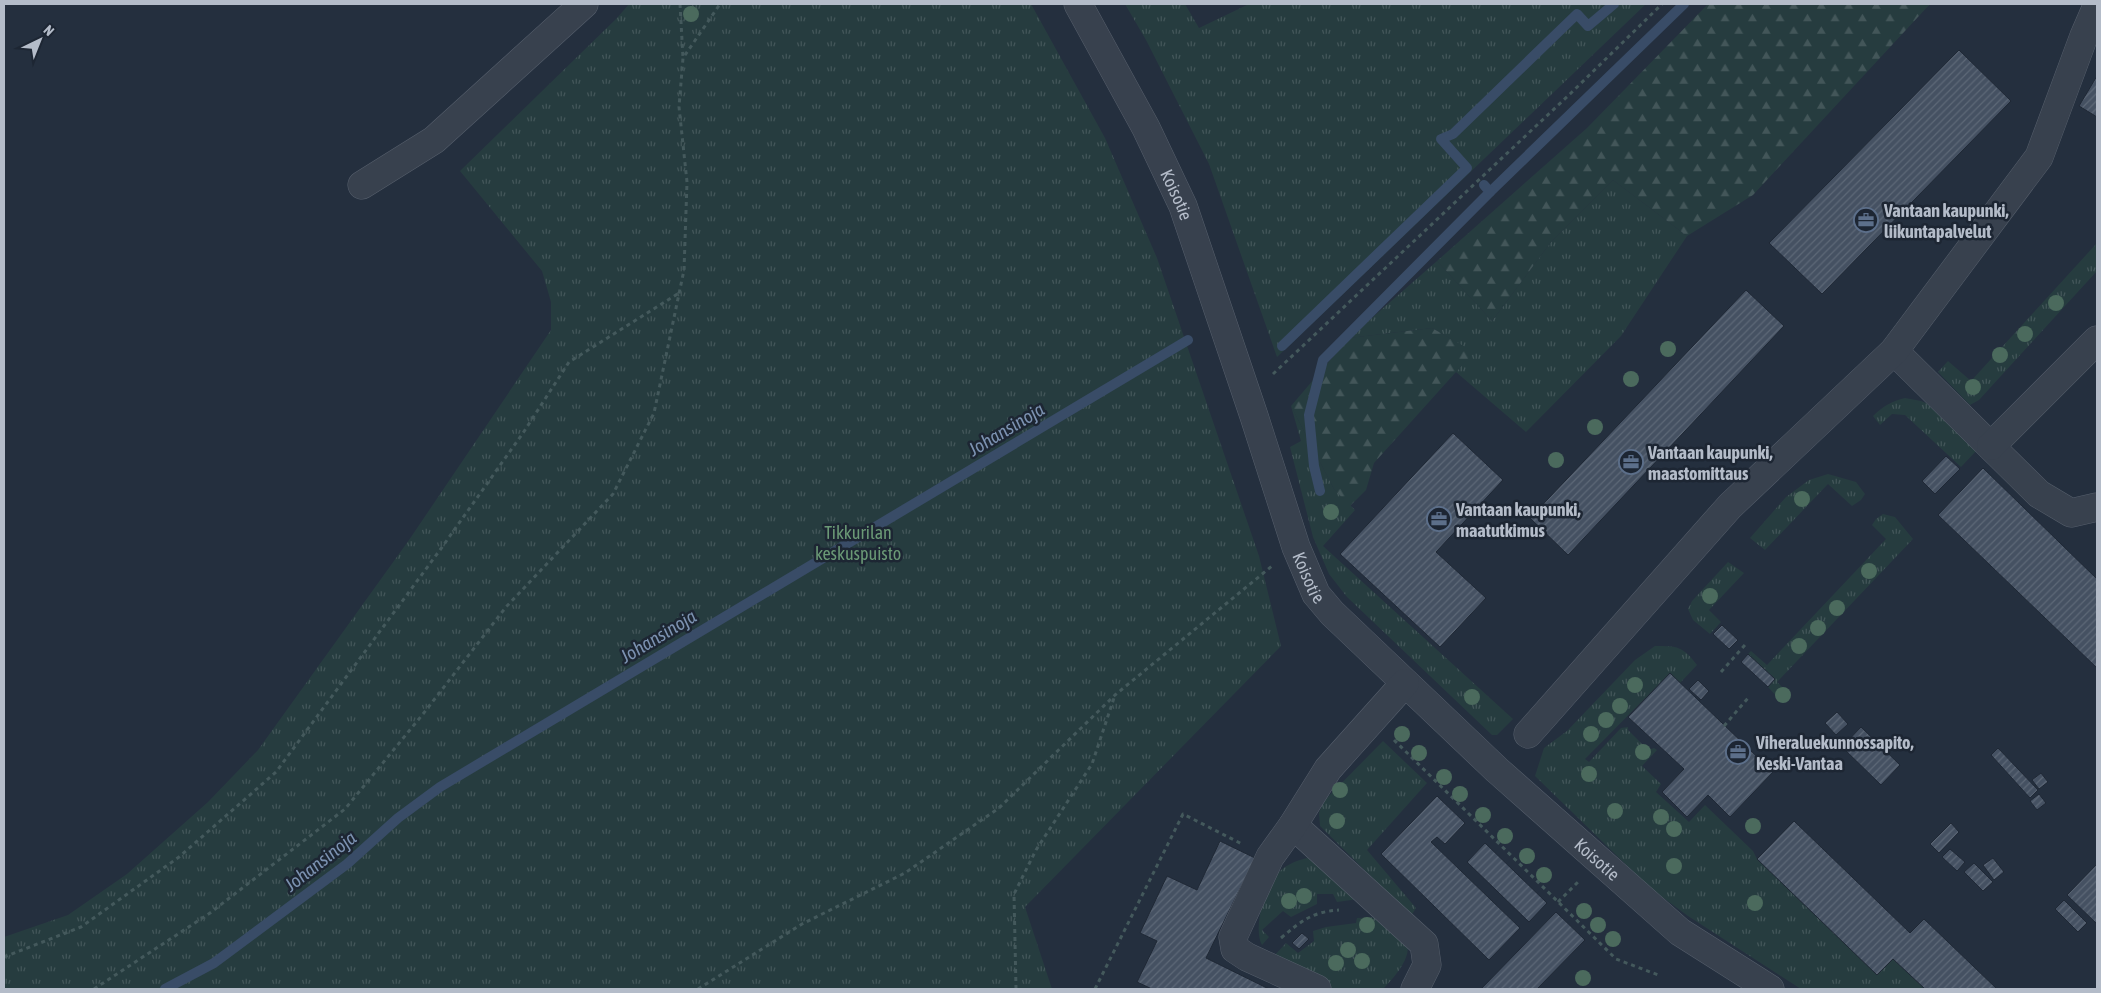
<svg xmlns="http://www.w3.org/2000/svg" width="2101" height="993" font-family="'Asap Condensed',sans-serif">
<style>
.grass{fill:url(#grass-tufts)}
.forest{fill:url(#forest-firs)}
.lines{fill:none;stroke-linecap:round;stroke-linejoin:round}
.stream{stroke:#394c67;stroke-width:10}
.building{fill:url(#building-hatch);stroke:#1f2835}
.minor-casing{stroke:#565f6c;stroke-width:29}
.path{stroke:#44595c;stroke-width:3;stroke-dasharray:4 4;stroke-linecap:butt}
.minor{stroke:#38414e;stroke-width:28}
.tree{fill:#4b6a5d}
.labels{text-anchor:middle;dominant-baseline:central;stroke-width:5;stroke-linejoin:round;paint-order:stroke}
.street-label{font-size:18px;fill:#b4bcc9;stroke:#1d2633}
.poi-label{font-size:18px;font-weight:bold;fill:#b4bcc9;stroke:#1d2633;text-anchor:start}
.park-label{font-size:18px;fill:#6b9a76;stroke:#1d2633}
.water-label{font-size:19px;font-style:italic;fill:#7c92b1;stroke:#1d2633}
</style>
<defs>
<pattern id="grass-tufts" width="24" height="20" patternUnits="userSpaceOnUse" patternTransform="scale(1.25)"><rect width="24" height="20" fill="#263c3f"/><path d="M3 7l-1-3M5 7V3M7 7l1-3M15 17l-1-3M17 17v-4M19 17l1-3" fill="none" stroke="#435659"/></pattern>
<pattern id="forest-firs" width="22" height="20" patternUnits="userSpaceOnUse" patternTransform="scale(1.25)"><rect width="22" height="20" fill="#263c3f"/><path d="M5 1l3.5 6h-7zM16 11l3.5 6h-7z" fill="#435659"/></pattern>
<pattern id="building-hatch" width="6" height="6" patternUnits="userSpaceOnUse" patternTransform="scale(1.25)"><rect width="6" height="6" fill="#455162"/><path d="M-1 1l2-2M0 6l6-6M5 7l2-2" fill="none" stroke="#5d6877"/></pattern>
</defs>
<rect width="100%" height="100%" fill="#242f3e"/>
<g class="grass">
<path d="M629 4H1031L1105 138 1157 258 1259 556 1281 646 1025 907 1052 989H4V937L68 915 127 874 208 802 258 750 409 540 551 330V302L542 271 460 171 617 18Z"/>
<path d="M1125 4H1185L1199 28 1249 4H1646L1277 357 1209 164 1146 40Z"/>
<path d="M1613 180 1687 236 1621 336 1526 432 1456 372 1473 352 1432 328 1349 338 1437 261 1492 321 1551 242Z"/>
<path d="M2097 243V271L1979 400 1970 405 1938 372 1948 361 1971 381Z"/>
<path d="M1905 398 1921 401 1933 406 1977 450 1961 467 1905 415 1892 414 1880 425 1873 416C1883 406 1892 401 1905 398Z"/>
<path d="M1291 406 1334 489 1355 510 1323 546 1513 719 1497 735H1492L1347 597 1329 574 1313 537 1290 447 1301 441Z"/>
<path d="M1828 474 1856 482 1865 494 1861 500 1852 506 1828 484 1765 550 1750 538 1786 497 1809 480Z"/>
<path d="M1883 514 1895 517 1913 539 1777 682 1790 694 1786 698H1778L1768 687 1775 679 1748 654 1751 651 1767 665 1886 539 1872 525 1876 519Z"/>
<path d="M1728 562 1744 573 1709 610 1721 622 1710 634 1693 620 1688 609 1692 601Z"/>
<path d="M1655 646C1677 646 1683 646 1697 665L1680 683 1669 674 1585 759 1589 762 1621 728 1628 727V730L1648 750 1654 748 1657 750 1642 766 1661 784 1656 792 1689 822 1705 805 1753 851 1757 859 1877 974 1893 959 1925 989H1801L1688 916 1650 888 1535 776 1544 748 1567 731 1635 660Z"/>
<path d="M1383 741 1427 783 1367 850 1416 908 1411 916 1320 826 1319 813 1323 802Z"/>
<path d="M1307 858 1319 860 1365 898 1337 902 1333 894H1317V904L1291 917 1283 911 1262 930 1269 937 1262 945C1253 929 1264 888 1276 875 1285 865 1295 861 1307 858Z"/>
<path d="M1380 917C1388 924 1401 933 1406 942 1414 956 1392 980 1383 989H1335L1280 966 1274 956 1286 943 1298 953 1314 941 1313 931 1326 927 1356 923 1357 918Z"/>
</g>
<g class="forest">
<path d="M1708 4H1930L1753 195 1687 236 1613 180 1551 242 1492 321 1437 261 1587 128Z"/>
<path d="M1432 328 1474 352 1374 463 1366 490 1350 506 1334 489 1291 406 1349 338Z"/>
</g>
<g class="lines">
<g class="stream">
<path d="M1490 192 1684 4"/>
<path d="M1282 346 1467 168 1441 139 1453 134 1577 14 1588 26 1614 4"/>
<path d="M1320 491 1314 466 1309 415 1323 360 1490 192 1484 185"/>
<path d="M165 989 214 963 347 864 398 818 440 787 1188 340"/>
</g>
</g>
<g class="building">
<path d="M1959 50 2011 101 1822 294 1769 243Z"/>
<path d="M2097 76V117L2079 106Z"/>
<path d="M1746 290 1784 326 1568 555 1530 518Z"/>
<path d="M1453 433 1503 480 1436 552 1486 598 1440 647 1340 554Z"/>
<path d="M1946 456 1960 469 1935 494 1922 481Z"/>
<path d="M1983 468 2097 579V668L1938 515Z"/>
<path d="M1722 625 1738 640 1729 649 1713 634Z"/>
<path d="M1748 654 1775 679 1768 687 1741 662Z"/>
<path d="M1670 673 1773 772 1730 817 1708 795 1687 817 1662 792 1684 769 1628 717Z"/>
<path d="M1698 680 1709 691 1701 700 1689 689Z"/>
<path d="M1837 712 1848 724 1836 735 1825 723Z"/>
<path d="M1861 727 1900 765 1881 785 1842 747Z"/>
<path d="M1998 748 2038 790 2030 798 1991 755Z"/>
<path d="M2041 773 2048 782 2039 789 2032 780Z"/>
<path d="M2039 794 2046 803 2037 810 2030 801Z"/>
<path d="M1437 796 1465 823 1445 844 1437 837 1431 842 1520 928 1489 960 1381 854Z"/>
<path d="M1794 821 1910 933 1924 919 1997 989H1925L1893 959 1877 975 1757 859Z"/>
<path d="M1951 823 1959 832 1939 853 1930 844Z"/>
<path d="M1220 841 1255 858 1206 958 1269 989H1152L1137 982 1157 941 1140 933 1167 876 1197 890Z"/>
<path d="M1485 843 1547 903 1529 922 1467 862Z"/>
<path d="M1950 849 1965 862 1957 871 1942 857Z"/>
<path d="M1993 858 2004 872 1994 880 1983 865Z"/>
<path d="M1974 863 1993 882 1983 891 1964 872Z"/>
<path d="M2097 864V924L2067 895Z"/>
<path d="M2064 900 2087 923 2078 932 2055 909Z"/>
<path d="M1556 912 1585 940 1537 989H1481Z"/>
<path d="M1302 933 1309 939 1299 949 1292 943Z"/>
</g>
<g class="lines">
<defs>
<g id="minor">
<path id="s1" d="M1078 4 1146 128 1183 206 1254 416 1296 547 1316 594 1332 613 1497 770 1680 932 1770 989"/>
<path d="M362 185 434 140 584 4"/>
<path d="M1894 351 2039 494 2071 513 2097 507"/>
<path d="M1991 446 2097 340"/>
<path d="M1528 734 1730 506 1894 351 2039 157 2084 36 2097 6"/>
<path d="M1293 825 1424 944 1427 965 1415 989"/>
<path d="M1317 989 1247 957 1235 949 1233 937 1270 857 1293 825 1328 769 1405 683"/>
</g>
</defs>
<use href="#minor" class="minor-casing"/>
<g class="path">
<path d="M680 4 683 58"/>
<path d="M1273 374 1571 93 1662 4"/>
<path d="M1721 672 1745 645"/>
<path d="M1724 726 1748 698"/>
<path d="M1394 740 1616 959 1661 976"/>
<path d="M1558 902 1578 882"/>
<path d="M1281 938C1301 921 1312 912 1339 910"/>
<path d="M4 957 81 927 179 857 276 772 440 550 523 433 569 362 679 293"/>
<path d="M94 989 210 913 345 809 423 714 506 607 613 494 654 413 684 270 687 182 679 107 683 58 720 4"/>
<path d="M698 989 802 924 905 873 999 808 1115 695 1272 566"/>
<path d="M1016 989 1014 894 1036 850 1092 764 1114 698"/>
<path d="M1095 989 1183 814 1242 844"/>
</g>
<use href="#minor" class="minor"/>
</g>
<g class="tree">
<circle cx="691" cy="14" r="8"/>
<circle cx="2056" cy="303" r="8"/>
<circle cx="2025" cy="334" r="8"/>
<circle cx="1668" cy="349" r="8"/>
<circle cx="2000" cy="355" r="8"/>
<circle cx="1631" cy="379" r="8"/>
<circle cx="1973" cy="387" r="8"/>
<circle cx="1595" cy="427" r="8"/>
<circle cx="1556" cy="460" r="8"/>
<circle cx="1802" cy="499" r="8"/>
<circle cx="1331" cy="512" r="8"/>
<circle cx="1869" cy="571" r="8"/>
<circle cx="1710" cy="596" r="8"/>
<circle cx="1837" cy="608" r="8"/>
<circle cx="1818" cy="628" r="8"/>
<circle cx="1799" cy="646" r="8"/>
<circle cx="1635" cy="685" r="8"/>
<circle cx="1783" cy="695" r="8"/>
<circle cx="1472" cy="697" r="8"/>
<circle cx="1620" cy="706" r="8"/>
<circle cx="1606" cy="720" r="8"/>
<circle cx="1402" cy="734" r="8"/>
<circle cx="1591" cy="734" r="8"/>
<circle cx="1643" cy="752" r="8"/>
<circle cx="1419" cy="753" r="8"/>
<circle cx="1589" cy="774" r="8"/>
<circle cx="1444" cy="777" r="8"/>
<circle cx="1340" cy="790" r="8"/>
<circle cx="1460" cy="794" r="8"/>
<circle cx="1615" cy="811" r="8"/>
<circle cx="1483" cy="815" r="8"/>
<circle cx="1661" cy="817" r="8"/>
<circle cx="1337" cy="821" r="8"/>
<circle cx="1753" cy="826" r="8"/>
<circle cx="1674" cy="829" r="8"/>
<circle cx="1505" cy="836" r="8"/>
<circle cx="1527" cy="856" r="8"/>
<circle cx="1674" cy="866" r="8"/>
<circle cx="1544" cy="875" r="8"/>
<circle cx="1304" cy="896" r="8"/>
<circle cx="1289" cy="901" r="8"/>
<circle cx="1755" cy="903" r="8"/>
<circle cx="1584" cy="911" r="8"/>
<circle cx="1367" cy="925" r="8"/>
<circle cx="1598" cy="925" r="8"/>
<circle cx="1613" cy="939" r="8"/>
<circle cx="1348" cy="950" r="8"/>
<circle cx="1362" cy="961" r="8"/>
<circle cx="1336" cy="963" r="8"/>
<circle cx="1583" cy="978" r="8"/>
</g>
<defs>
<symbol id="office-ring" viewBox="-11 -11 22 22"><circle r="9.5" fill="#1d2633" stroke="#5c6f8a" stroke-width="1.5"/><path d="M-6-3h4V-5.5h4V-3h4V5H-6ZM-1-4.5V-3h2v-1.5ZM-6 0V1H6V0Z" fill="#5c6f8a"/></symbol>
</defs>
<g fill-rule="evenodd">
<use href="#office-ring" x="1852" y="206" width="28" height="28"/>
<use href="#office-ring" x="1617" y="448" width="28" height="28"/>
<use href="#office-ring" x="1425" y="505" width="28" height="28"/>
<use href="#office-ring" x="1724" y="738" width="28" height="28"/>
</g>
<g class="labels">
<g class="street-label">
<text stroke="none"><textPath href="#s1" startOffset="215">Koisotie</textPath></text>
<text stroke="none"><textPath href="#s1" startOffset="620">Koisotie</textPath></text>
<text stroke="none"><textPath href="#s1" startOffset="1025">Koisotie</textPath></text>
</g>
<g class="poi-label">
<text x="1884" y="210">Vantaan kaupunki,<tspan x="1884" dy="21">liikuntapalvelut</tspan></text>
<text x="1648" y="452">Vantaan kaupunki,<tspan x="1648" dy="21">maastomittaus</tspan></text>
<text x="1456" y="509">Vantaan kaupunki,<tspan x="1456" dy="21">maatutkimus</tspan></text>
<text x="1756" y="742">Viheraluekunnossapito,<tspan x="1756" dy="21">Keski-Vantaa</tspan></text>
</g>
<g class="park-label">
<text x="858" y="532">Tikkurilan<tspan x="858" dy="21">keskuspuisto</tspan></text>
</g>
<g class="water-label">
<text transform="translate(1006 429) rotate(-31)">Johansinoja</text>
<text transform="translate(658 636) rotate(-31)">Johansinoja</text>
<text transform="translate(320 861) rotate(-38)">Johansinoja</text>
</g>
</g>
<rect width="2101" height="993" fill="none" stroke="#b4bcc9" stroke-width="10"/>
<g transform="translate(40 40) rotate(43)" stroke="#1d2633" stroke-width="4" paint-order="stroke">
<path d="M0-4L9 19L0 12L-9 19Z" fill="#b4bcc9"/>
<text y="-8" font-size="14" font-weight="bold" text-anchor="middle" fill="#b4bcc9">N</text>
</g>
</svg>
